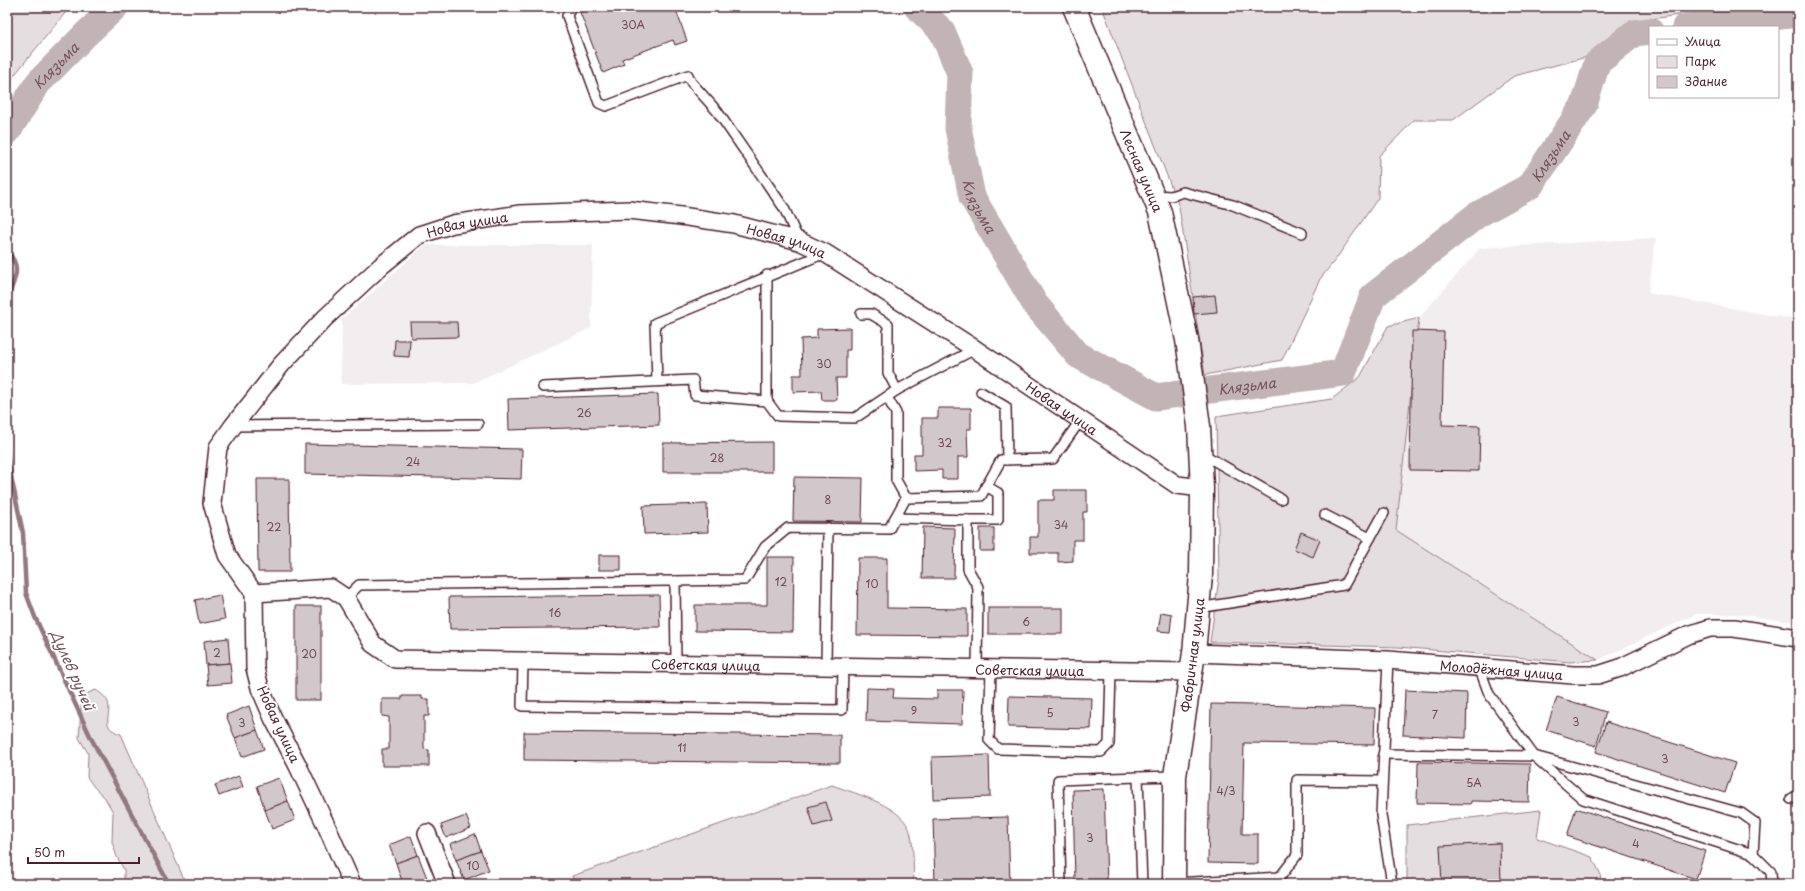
<svg xmlns="http://www.w3.org/2000/svg" width="1805" height="891" font-family="'Playpen Sans',sans-serif">
<style>
.built{fill:#f2eeef}
.green{fill:#e5dee0;stroke:#987e86}
.lines{fill:none;stroke-linecap:round;stroke-linejoin:round}
.stream{stroke:#91787e;stroke-width:4.5}
.river{stroke:#c1b3b6;stroke-width:27}
.building{fill:#d2c7cb;stroke:#4a1f2b}
.lane-casing{stroke:#4a1f2b;stroke-width:12}
.street-casing{stroke:#4a1f2b;stroke-width:20}
.secondary-casing{stroke:#4a1f2b;stroke-width:25}
.lane{stroke:#fff;stroke-width:9}
.street{stroke:#fff;stroke-width:17}
.secondary{stroke:#fff;stroke-width:22}
.labels{text-anchor:middle;dominant-baseline:central;stroke-width:4;stroke-linejoin:round;paint-order:stroke}
.number-label{font-size:11px;fill:#6c4953}
.street-label{font-size:13px;fill:#4a1f2b;stroke:#fff}
.water-label{font-size:14px;font-style:italic;fill:#74535c;stroke:#fff}
</style>
<rect width="100%" height="100%" fill="#fff"/>
<filter id="ink" filterUnits="userSpaceOnUse"><feTurbulence type="fractalNoise" baseFrequency=".025" numOctaves="2"/><feDisplacementMap in="SourceGraphic" scale="8" xChannelSelector="R" yChannelSelector="G"/><feConvolveMatrix kernelMatrix="1 2 1 2 8 2 1 2 1" color-interpolation-filters="sRGB"/></filter>
<g filter="url(#ink)">
<g class="built">
<path d="M1656 238 1648 293 1798 320V623L1737 614H1696L1598 660 1396 530 1419 318 1480 248Z"/>
<path d="M425 245H593L591 328 473 383 341 384 342 319Z"/>
</g>
<g class="green">
<path d="M7 7H70L7 84Z"/>
<path d="M1102 7H1736L1629 22 1587 57 1514 76 1453 120H1414L1379 156 1378 198 1336 259 1320 279 1282 360 1205 375 1179 207Z"/>
<path d="M1419 318 1396 530 1598 660 1570 662 1398 647 1210 642 1219 578 1216 416 1332 399 1360 377 1388 326Z"/>
<path d="M96 690C100 693 106 697 108 702 112 717 99 727 121 734L186 884H124V870L117 857 112 842 113 812 105 798 94 787 87 777 88 753 79 738 81 707 83 700 88 693Z"/>
<path d="M832 785C856 794 906 806 911 835 914 851 913 868 914 884H575L572 876Z"/>
<path d="M1541 810 1537 838 1592 857 1601 875 1599 884H1407V825Z"/>
</g>
<g class="lines">
<g class="stream">
<path d="M7 251C24 269 13 280 7 301"/>
<path d="M7 449 9 467 23 533 26 593 35 617 91 738 169 884"/>
</g>
<g class="river">
<path id="s1" d="M917 7 942 31 960 73 958 128 972 197 1035 304 1078 355 1156 397 1343 373 1373 296 1477 215 1530 186 1584 105 1597 63 1634 33 1650 31"/>
<path d="M1685 27 1798 14"/>
<path id="s2" d="M7 132 38 83 86 34 115 7"/>
</g>
</g>
<g class="building">
<path d="M578 7H675L687 41 675 45 673 40 622 59 624 64 603 73Z"/>
<path d="M1215 295 1217 312 1194 314 1193 297Z"/>
<path d="M410 322H457L458 337 411 338Z"/>
<path d="M850 328V350H846V378H836L837 400H822L821 391 793 392V375H802L801 339 817 338V329Z"/>
<path d="M1412 331 1444 332 1442 425 1480 426 1479 471 1410 470Z"/>
<path d="M395 340H410L409 357 394 356Z"/>
<path d="M658 394 659 425 509 430 508 399Z"/>
<path d="M938 408H971V429H967L968 457H958V479H942V470L914 471V454H922V418H938Z"/>
<path d="M772 442V472H663V443Z"/>
<path d="M305 444 522 449 521 479 305 474Z"/>
<path d="M794 477 863 478 862 522 793 521Z"/>
<path d="M257 479H289L290 572H258Z"/>
<path d="M1054 490H1087V512H1083V540H1073V561L1058 562V553H1030V537H1038V500H1054Z"/>
<path d="M707 504 708 532 644 534 643 506Z"/>
<path d="M923 527 955 528 954 578H922Z"/>
<rect x="980" y="528" width="14" height="23"/>
<path d="M1301 532 1320 540 1313 557 1294 549Z"/>
<rect x="599" y="555" width="22" height="15"/>
<path d="M767 557H794L793 632 695 631V605H767Z"/>
<path d="M858 558H887V608L967 609V636L857 635Z"/>
<path d="M220 595 225 619 199 624 195 600Z"/>
<path d="M659 595 660 627 450 629 449 597Z"/>
<rect x="296" y="606" width="25" height="94"/>
<rect x="988" y="608" width="75" height="26"/>
<path d="M1161 612 1172 614 1170 632 1158 631Z"/>
<path d="M228 638 230 663 206 665 204 641Z"/>
<path d="M230 663 232 683 208 685 206 665Z"/>
<path d="M867 688 894 689 893 698 937 699V690H963L962 724 866 721Z"/>
<path d="M1405 690 1467 693 1466 738 1403 735Z"/>
<path d="M402 696H422V699H429V716H424V749L429 750V766H382V749H389V717L382 716V699H402Z"/>
<path d="M1009 696 1092 698 1091 729 1008 727Z"/>
<path d="M1557 697 1606 712 1596 746 1546 730Z"/>
<path d="M1211 704 1375 708 1374 745 1244 743 1242 834H1258V864L1208 863Z"/>
<path d="M249 706 257 730 235 738 226 715Z"/>
<path d="M1606 722 1735 763 1725 793 1596 752Z"/>
<path d="M257 730 264 749 242 757 235 738Z"/>
<path d="M524 732 840 735V763L524 760Z"/>
<path d="M989 755 990 797 933 799 932 757Z"/>
<path d="M1418 762 1530 764 1529 802 1471 801V804L1417 803Z"/>
<path d="M239 776 243 787 219 796 215 785Z"/>
<path d="M279 778 288 801 265 810 257 786Z"/>
<path d="M1104 789 1107 884H1075L1073 790Z"/>
<path d="M288 801 295 820 272 829 265 810Z"/>
<path d="M826 802 832 821 814 826 808 807Z"/>
<path d="M1576 808 1705 851 1696 879 1567 836Z"/>
<path d="M466 816 471 828 446 838 441 825Z"/>
<path d="M1008 817 1010 884H935L933 819Z"/>
<path d="M475 834 481 851 456 860 450 844Z"/>
<path d="M411 836 418 855 396 863 389 845Z"/>
<path d="M1500 843 1501 884H1442L1440 846Z"/>
<path d="M481 851 489 870 464 880 456 860Z"/>
<path d="M418 855 427 878 411 884H403L396 863Z"/>
</g>
<g class="lines">
<defs>
<g id="lane">
<path d="M571 7 567 16 599 103 606 106 688 75 691 82 717 111 784 208 799 241"/>
<path d="M1154 195 1171 196 1183 192 1233 205 1302 233"/>
<path d="M861 314H871L888 324V373L897 390"/>
<path d="M657 381 655 323 825 253"/>
<path d="M543 387 693 380 695 395 767 401 778 416 855 418 897 390 975 349"/>
<path d="M981 392 1006 407 1007 460"/>
<path d="M887 397 896 413V480L906 498"/>
<path d="M767 401V275"/>
<path d="M233 426 478 424"/>
<path d="M1201 453 1281 499"/>
<path d="M1325 515 1370 538"/>
<path d="M895 518 968 520"/>
<path d="M675 581 676 663"/>
<path d="M346 598 359 585 745 580 765 547 788 528 889 529 906 498 981 496 1001 460 1053 459 1080 421"/>
<path d="M1198 608 1344 585 1384 513"/>
<path d="M1388 660 1381 815 1392 884"/>
<path d="M523 661 522 706 842 710 843 666"/>
<path d="M826 666 828 528"/>
<path d="M1479 667 1489 694 1534 756 1583 799 1753 854 1771 872 1772 884"/>
<path d="M977 669 978 587 968 569V520H998V493L986 486"/>
<path d="M991 669 989 740 998 749 1101 752 1109 744 1111 671"/>
<path d="M1383 754 1534 756 1741 813 1755 823 1753 854"/>
<path d="M1791 799 1798 795"/>
<path d="M1174 883 1280 877 1297 855V780L1382 781"/>
<path d="M1061 884 1058 780 1138 777"/>
<path d="M1142 884 1138 777 1175 776"/>
</g>
<g id="street">
<path id="s3" d="M254 593 331 588 346 598 373 644 395 659 1191 672"/>
<path id="s4" d="M1194 653 1388 660 1573 675H1598L1620 668 1688 635 1710 628H1734L1798 638"/>
<path d="M427 833 447 884"/>
<path id="s5" d="M352 884 326 825 297 764 273 718 260 688 255 668 254 593 227 555 212 503 218 447 233 426 281 365 325 318 381 266 419 235 453 224 520 214 629 210 681 216 734 224 799 241 825 253 975 349 1177 485 1202 488"/>
</g>
<g id="secondary">
<path id="s6" d="M1074 7 1160 212 1187 340 1199 426 1202 488 1201 575 1194 653 1175 776 1174 884"/>
</g>
</defs>
<use href="#lane" class="lane-casing"/>
<use href="#street" class="street-casing"/>
<use href="#secondary" class="secondary-casing"/>
<use href="#lane" class="lane"/>
<use href="#street" class="street"/>
<use href="#secondary" class="secondary"/>
</g>
</g>
<g class="labels">
<g class="number-label">
<text x="633" y="24">30А</text>
<text x="824" y="363">30</text>
<text x="584" y="412">26</text>
<text x="945" y="442">32</text>
<text x="717" y="457">28</text>
<text x="413" y="461">24</text>
<text x="828" y="499">8</text>
<text x="1061" y="524">34</text>
<text x="274" y="526">22</text>
<text x="781" y="581">12</text>
<text x="872" y="583">10</text>
<text x="555" y="612">16</text>
<text x="1026" y="621">6</text>
<text x="217" y="652">2</text>
<text x="309" y="653">20</text>
<text x="914" y="710">9</text>
<text x="1050" y="712">5</text>
<text x="1435" y="714">7</text>
<text x="1576" y="721">3</text>
<text x="242" y="722">3</text>
<text x="682" y="747">11</text>
<text x="1665" y="758">3</text>
<text x="1474" y="782">5А</text>
<text x="1226" y="790">4/3</text>
<text x="1090" y="837">3</text>
<text x="1636" y="843">4</text>
<text x="473" y="865">10</text>
</g>
<g class="street-label">
<text stroke="none"><textPath href="#s6" startOffset="177">Лесная улица</textPath></text>
<text stroke="none"><textPath href="#s5" startOffset="812">Новая улица</textPath></text>
<text stroke="none"><textPath href="#s5" startOffset="1136">Новая улица</textPath></text>
<text stroke="none"><textPath href="#s5" startOffset="1460">Новая улица</textPath></text>
<text transform="translate(1192 655) rotate(-83)">Фабричная улица</text>
<text stroke="none"><textPath href="#s3" startOffset="486">Советская улица</textPath></text>
<text stroke="none"><textPath href="#s4" startOffset="308">Молодёжная улица</textPath></text>
<text stroke="none"><textPath href="#s3" startOffset="810">Советская улица</textPath></text>
<text transform="translate(279 724) rotate(65)">Новая улица</text>
</g>
<g class="water-label">
<text stroke="none"><textPath href="#s2" startOffset="83">Клязьма</textPath></text>
<text stroke="none"><textPath href="#s1" startOffset="985">Клязьма</textPath></text>
<text stroke="none"><textPath href="#s1" startOffset="217">Клязьма</textPath></text>
<text stroke="none"><textPath href="#s1" startOffset="577">Клязьма</textPath></text>
<text transform="translate(73 670) rotate(66)">Дулев ручей</text>
</g>
</g>
<rect width="1805" height="891" fill="none" stroke="#fff" stroke-width="24"/>
<rect x="12" y="12" width="1781" height="867" fill="none" stroke="#4a1f2b" stroke-width="1.5" filter="url(#ink)"/>
<rect x="1649" y="26" width="130" height="72" fill="#ffffff" stroke="#b7a5aa"/>
<rect x="1657" y="39" width="20" height="6" fill="#ffffff" stroke="#b7a5aa"/>
<text x="1685" y="46" font-size="12" fill="#4a1f2b">Улица</text>
<rect x="1657" y="56" width="20" height="12" fill="#e5dee0" stroke="#b7a5aa"/>
<text x="1685" y="66" font-size="12" fill="#4a1f2b">Парк</text>
<rect x="1657" y="76" width="20" height="12" fill="#d2c7cb" stroke="#b7a5aa"/>
<text x="1685" y="86" font-size="12" fill="#4a1f2b">Здание</text>
<path d="M28 857v6h111v-6" fill="none" stroke="#4a1f2b" stroke-width="2"/>
<text x="34" y="857" font-size="12" fill="#4a1f2b" stroke="#ffffff" stroke-width="3" paint-order="stroke">50 m</text>
</svg>
